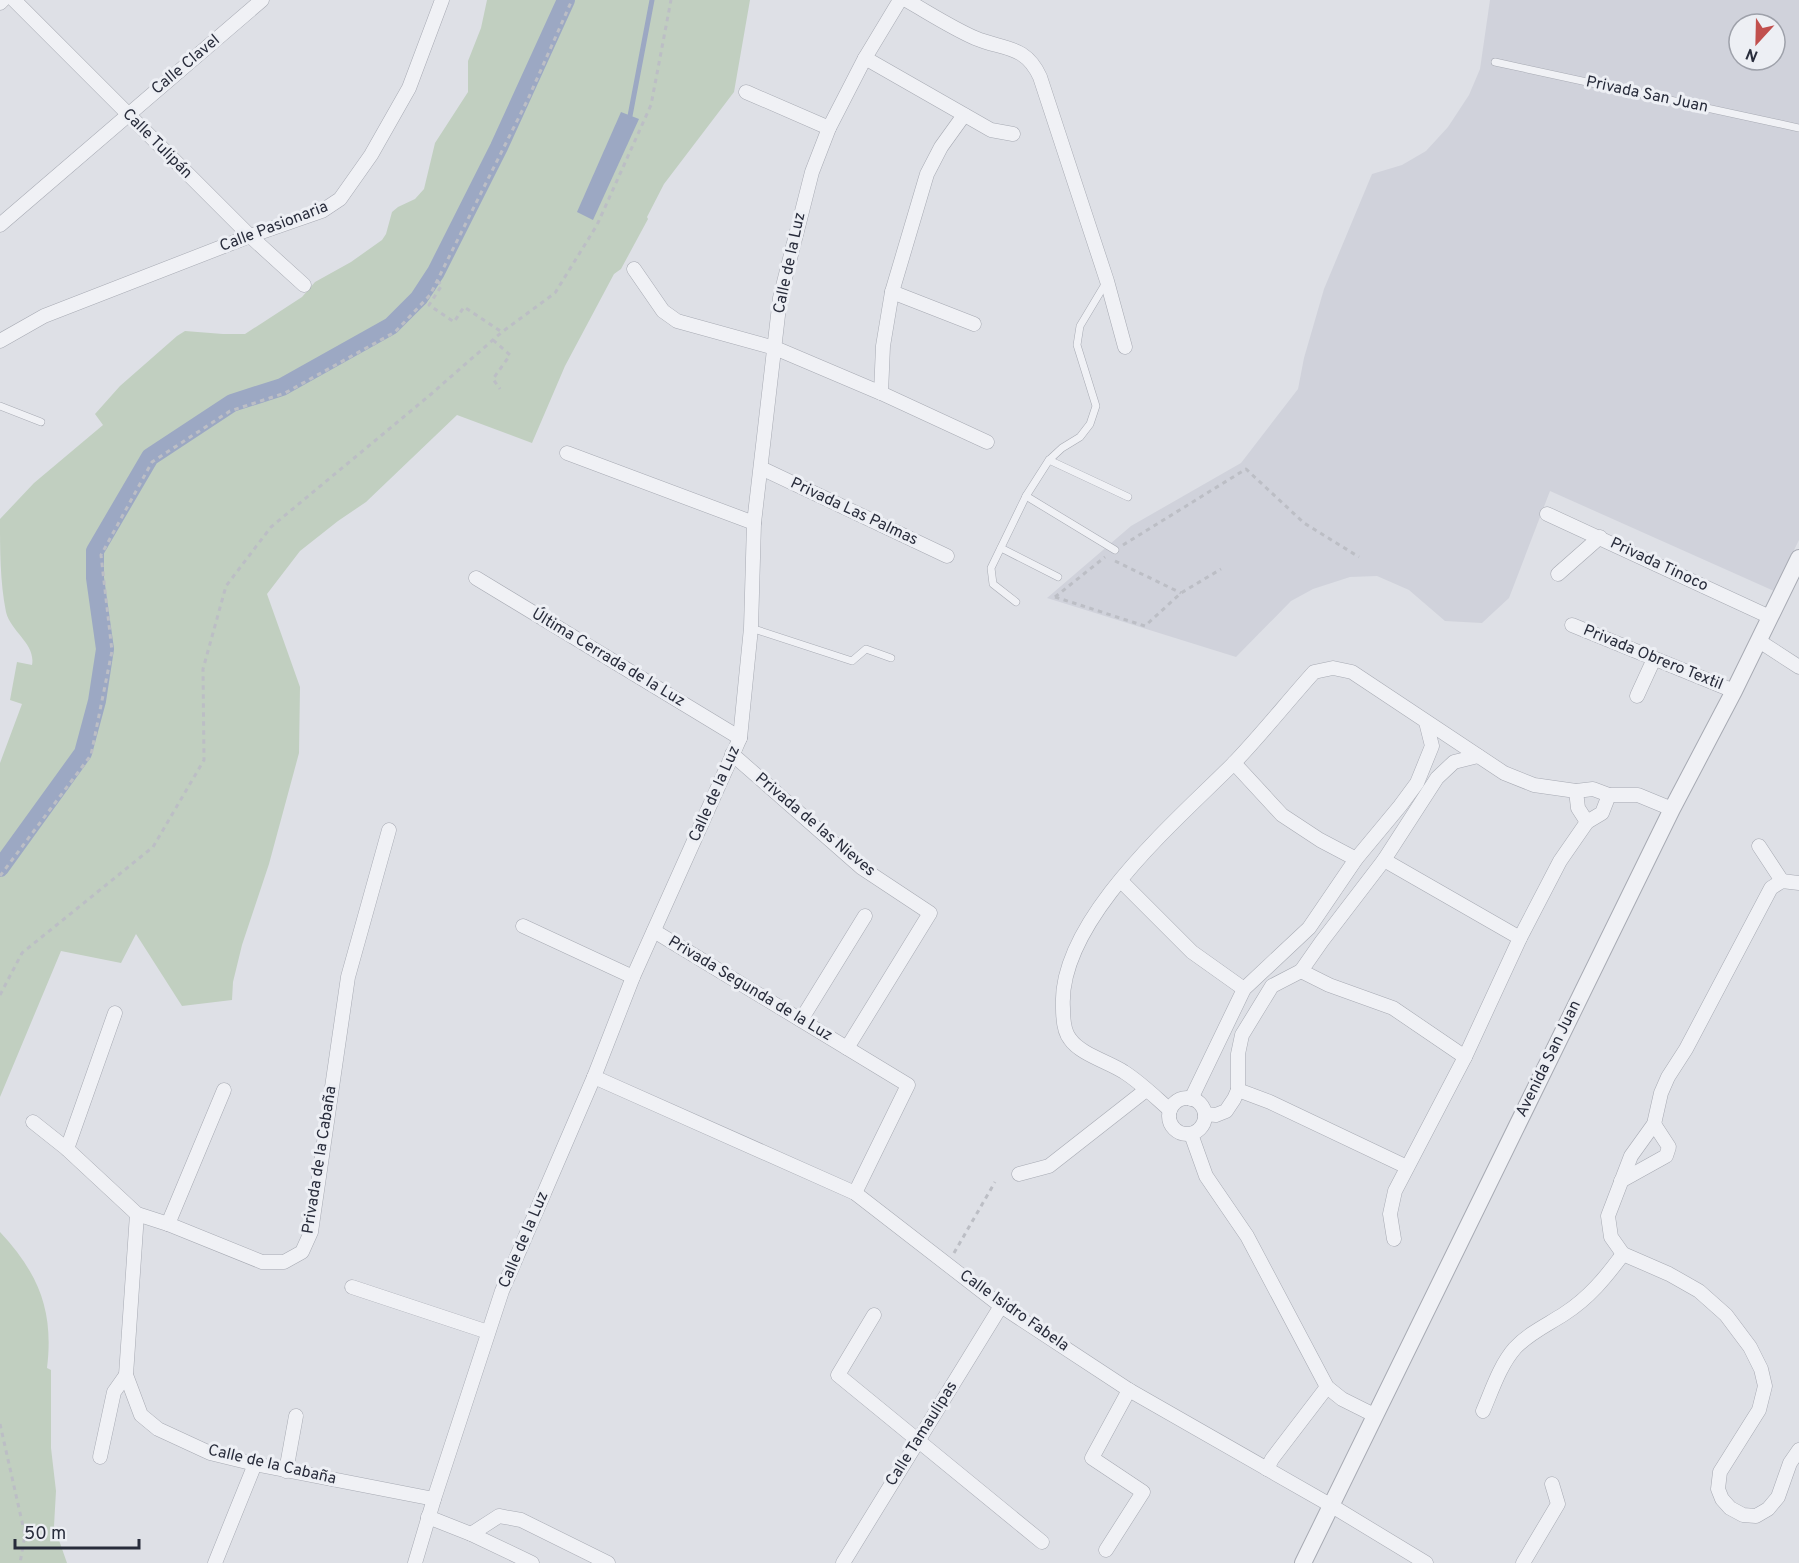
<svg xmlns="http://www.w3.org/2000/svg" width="1799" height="1563" font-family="Overpass,sans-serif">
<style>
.built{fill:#d0d2db;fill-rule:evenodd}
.green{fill:#c1cfc0}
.water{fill:#9ca8c3}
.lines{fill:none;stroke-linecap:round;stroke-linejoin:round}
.stream{stroke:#9ca8c3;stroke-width:5}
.canal{stroke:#9ca8c3;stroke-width:18}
.service-casing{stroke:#a7aab3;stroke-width:8}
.minor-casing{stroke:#a7aab3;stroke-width:15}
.tertiary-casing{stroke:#a7aab3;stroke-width:18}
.path{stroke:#bcbec5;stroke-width:3;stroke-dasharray:4.5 4.5;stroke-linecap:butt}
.service{stroke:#f0f1f5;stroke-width:7}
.minor{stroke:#f0f1f5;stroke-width:14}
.tertiary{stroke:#f0f1f5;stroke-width:16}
.labels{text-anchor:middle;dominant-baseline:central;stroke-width:6;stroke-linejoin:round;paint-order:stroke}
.street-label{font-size:16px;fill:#282c3b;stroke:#edeff4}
</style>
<rect width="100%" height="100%" fill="#dee0e6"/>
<path class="built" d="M1490 0H1799V540L1774 591 1550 491 1509 598 1482 623 1445 621 1409 590 1377 576 1350 577 1313 589 1291 601 1236 657 1047 598 1131 526 1241 463 1298 389 1304 358 1324 289 1372 174 1402 165 1426 151 1448 127 1469 95 1480 69ZM1739 24H1775V60H1739Z"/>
<g class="green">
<path d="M487 0H750L734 92 664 184 647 217 648 219 621 269 614 274 565 366 532 443 457 415 366 502 338 521 300 551 267 594 300 687 299 753 269 864 242 945 233 982 232 1000 182 1006 136 934 121 963 61 951 0 1097V763L22 704 10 700 17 662 32 665C36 644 11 632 6 612 0 582 0 549 0 519L34 483 103 425 95 414 120 386 177 336 185 331 223 334H245L302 297 315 282 351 262 382 240 386 234 392 212 398 207 415 199 424 189 435 143 468 92V61L481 28Z"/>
<path d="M0 1232C39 1274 54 1311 47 1368L51 1370V1448L56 1491 54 1526 67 1563H0Z"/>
</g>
<path class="water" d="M621 112 639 119 593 220 577 212Z"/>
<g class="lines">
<path class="stream" d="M630 116 652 0"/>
<path class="canal" d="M0 868 83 753 97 701 105 649 95 578V551L150 457 232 403 282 387 391 326 419 298 436 272 499 147 566 0"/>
<defs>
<g id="service">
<path d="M1495 62 1799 128"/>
<path d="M0 406 41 422"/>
<path d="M1049 460 1128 497"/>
<path d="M1026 496 1115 550"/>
<path d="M1001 548 1058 577"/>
<path d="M1016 602 993 584 991 568 1026 496 1049 460 1062 448 1080 437 1090 424 1096 406 1077 345 1080 326 1107 281"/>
<path d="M751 628 852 661 866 649 891 658"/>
</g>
<g id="minor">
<path d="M14 0 250 236 304 285"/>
<path d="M906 0C929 13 952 28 975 38 1003 50 1025 44 1040 77L1107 281 1125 347"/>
<path d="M0 3 3 0"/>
<path d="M865 58 991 130 1013 134"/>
<path d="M746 92 829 128"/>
<path d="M0 225 262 0"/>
<path d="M634 269 663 311 677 321 775 348 881 393 987 442"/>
<path d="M892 292 974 324"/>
<path d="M0 341 44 316 250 236 322 211 340 199 371 155 409 88 442 0"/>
<path d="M881 393 883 346 892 292 927 174 941 147 964 115"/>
<path d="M567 453 754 523"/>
<path d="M761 468 947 556"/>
<path d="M1547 514 1770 617"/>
<path d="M1558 574 1600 537"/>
<path d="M476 578 740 738"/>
<path d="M1572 625 1734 691"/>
<path d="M1759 641 1799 667"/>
<path d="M1637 696 1654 659"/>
<path d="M732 754 862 868 930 913 847 1048"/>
<path d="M1234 763 1282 815 1320 840 1356 859"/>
<path d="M1576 791 1578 808 1587 822"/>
<path d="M1759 846 1782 881"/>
<path d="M1384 860 1520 938"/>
<path d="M1121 881 1192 952 1244 989"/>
<path d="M1799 883 1782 881 1771 888 1686 1049 1668 1077 1661 1093 1654 1124 1631 1156 1608 1216 1611 1237 1623 1254 1669 1274 1699 1291 1726 1315 1750 1347 1761 1369 1765 1386 1759 1410 1720 1472 1718 1489 1722 1499 1730 1508 1743 1515 1756 1516 1768 1509 1778 1497 1790 1463 1799 1450"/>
<path d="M523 926 633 977"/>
<path d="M654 931 908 1085 855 1193"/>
<path d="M1301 971 1329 985 1393 1008 1465 1057"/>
<path d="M801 1020 865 916"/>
<path d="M594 1077 855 1193 1001 1306 1129 1390 1332 1506 1426 1563"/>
<path d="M1238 1090 1270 1102 1407 1167"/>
<circle cx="1187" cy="1116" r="18"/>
<path d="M1191 1099 1244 989 1309 928 1356 859 1400 806 1417 783 1432 746 1426 722"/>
<path d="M1170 1110C1155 1097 1140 1082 1124 1072 1109 1062 1080 1054 1070 1039 1064 1032 1063 1018 1063 1008 1057 922 1176 821 1233 764 1261 735 1287 702 1314 672L1333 668 1352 672 1504 773 1534 785 1576 791 1593 789 1609 795H1638L1672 809"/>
<path d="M1205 1114 1216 1115 1226 1111 1234 1099 1238 1090V1054L1242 1035 1272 986 1301 971 1322 941 1384 860 1437 778 1454 762 1478 756"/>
<path d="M33 1122 67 1149 137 1214 168 1224 262 1262H284L302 1252 311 1232 348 977 389 830"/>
<path d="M1191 1134 1206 1176 1247 1236 1327 1387 1342 1399 1374 1415"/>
<path d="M67 1149 115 1013"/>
<path d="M1019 1174 1049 1166 1146 1090"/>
<path d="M1621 1181 1666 1156 1669 1147 1654 1124"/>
<path d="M137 1214 126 1375 141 1415 158 1429 210 1453 255 1464 434 1499"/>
<path d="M168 1224 224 1090"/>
<path d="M1394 1239 1390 1214 1395 1191 1465 1057 1520 938 1560 861 1587 822 1602 813 1609 795"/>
<path d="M352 1287 488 1332"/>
<path d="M874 1315 838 1375 1042 1542"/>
<path d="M1483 1411C1492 1390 1500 1365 1515 1348 1529 1333 1547 1325 1564 1314 1589 1298 1606 1277 1623 1254"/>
<path d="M100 1457 114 1392 126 1375"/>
<path d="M1267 1469 1272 1459 1327 1387"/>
<path d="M286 1471 296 1416"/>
<path d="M428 1517 471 1534 532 1563"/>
<path d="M471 1534 499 1516 521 1520 608 1563"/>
<path d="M1106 1550 1143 1492 1092 1458 1129 1390"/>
<path d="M215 1563 255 1464"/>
<path d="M415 1563 434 1499 502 1291 594 1077 633 977 740 738 751 628 754 523 780 298 812 172 829 128 865 58 900 0"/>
<path d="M843 1563 1001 1306"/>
<path d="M1523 1563 1558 1504 1552 1484"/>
</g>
<path id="tertiary" d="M1303 1563 1672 809 1734 691 1799 558"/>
</defs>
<use href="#service" class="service-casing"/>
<use href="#minor" class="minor-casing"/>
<use href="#tertiary" class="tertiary-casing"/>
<g class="path">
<path d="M437 281 442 285 429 305 454 322 464 307 502 332"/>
<path d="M493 340 510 355 493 379 500 389"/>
<path d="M1123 545 1246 469 1304 523 1359 557"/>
<path d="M1115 561 1181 593"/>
<path d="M1055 597 1105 557"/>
<path d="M1055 597 1145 626 1181 593 1221 569"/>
<path d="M0 876 91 755 112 651 101 555 152 462 230 411 285 393 395 332 430 295 528 99 572 0"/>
<path d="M0 995 22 953 153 847 204 760 203 669 226 586 271 527 430 395 502 332 555 293 597 225 651 105 671 0"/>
<path d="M954 1253 995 1182"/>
<path d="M0 1424 25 1535 20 1563"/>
</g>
<use href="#service" class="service"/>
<use href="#minor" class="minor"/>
<use href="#tertiary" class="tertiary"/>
</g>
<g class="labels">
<g class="street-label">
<text transform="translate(186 65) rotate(-40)">Calle Clavel</text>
<text transform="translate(1647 95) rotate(12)">Privada San Juan</text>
<text transform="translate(157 144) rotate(45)">Calle Tulipán</text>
<text transform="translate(274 227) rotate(-21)">Calle Pasionaria</text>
<text transform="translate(790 263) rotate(-78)">Calle de la Luz</text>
<text transform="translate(854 512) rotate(25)">Privada Las Palmas</text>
<text transform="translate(1659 565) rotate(25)">Privada Tinoco</text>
<text transform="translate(608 658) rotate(31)">Última Cerrada de la Luz</text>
<text transform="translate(1653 658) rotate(22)">Privada Obrero Textil</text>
<text transform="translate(715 794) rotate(-66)">Calle de la Luz</text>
<text transform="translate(815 825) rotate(40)">Privada de las Nieves</text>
<text transform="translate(750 989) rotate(31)">Privada Segunda de la Luz</text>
<text transform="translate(1549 1059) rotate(-64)">Avenida San Juan</text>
<text transform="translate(320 1160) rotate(-81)">Privada de la Cabaña</text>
<text transform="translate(524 1240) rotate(-67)">Calle de la Luz</text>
<text transform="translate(1014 1311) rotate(35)">Calle Isidro Fabela</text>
<text transform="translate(922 1434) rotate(-58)">Calle Tamaulipas</text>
<text transform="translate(272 1465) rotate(13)">Calle de la Cabaña</text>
</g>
</g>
<g transform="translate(1757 42) rotate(202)"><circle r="28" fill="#edeff4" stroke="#9ea1aa" stroke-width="1.5"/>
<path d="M0-4.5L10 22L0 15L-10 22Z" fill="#c14f4d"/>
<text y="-9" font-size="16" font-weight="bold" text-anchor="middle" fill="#282c3b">N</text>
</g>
<path d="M15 1539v9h124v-9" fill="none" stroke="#282c3b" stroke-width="3"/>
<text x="24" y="1539" font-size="18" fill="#282c3b" stroke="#edeff4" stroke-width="4.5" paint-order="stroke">50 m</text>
</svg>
